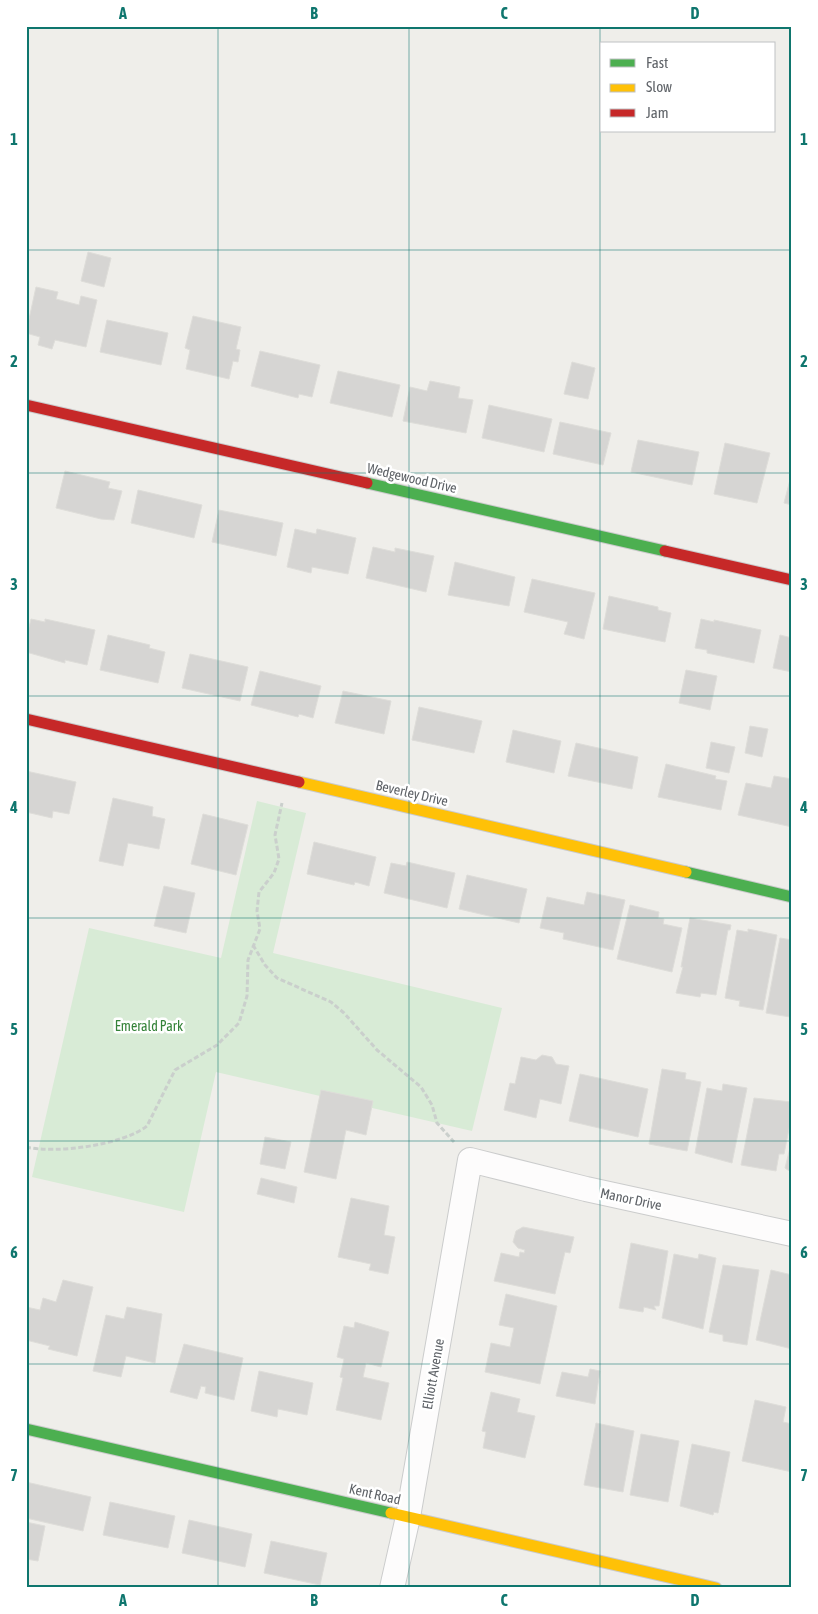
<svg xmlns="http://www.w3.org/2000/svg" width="818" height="1614" font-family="'Asap Condensed',sans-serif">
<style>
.green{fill:#d8ebd6}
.building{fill:#d6d5d3;stroke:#deddd9}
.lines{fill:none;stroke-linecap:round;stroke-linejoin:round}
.street-casing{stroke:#cbcccc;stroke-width:26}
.fast-casing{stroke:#cacacb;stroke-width:13}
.slow-casing{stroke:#cacacb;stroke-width:13}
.jam-casing{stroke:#cacacb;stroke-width:13}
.path{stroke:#cacfcc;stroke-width:3;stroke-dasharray:5 2.5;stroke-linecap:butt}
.street{stroke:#fdfcfc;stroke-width:24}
.fast{stroke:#4caf50;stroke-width:11}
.slow{stroke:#ffc107;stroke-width:11}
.jam{stroke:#c62828;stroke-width:11}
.grid{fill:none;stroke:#0f766e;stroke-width:1;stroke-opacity:0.55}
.labels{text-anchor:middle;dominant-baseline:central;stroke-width:5;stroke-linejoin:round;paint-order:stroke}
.street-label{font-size:14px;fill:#5f6368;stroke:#fff}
.park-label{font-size:14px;fill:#348238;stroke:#fff}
.neatline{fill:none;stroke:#0f766e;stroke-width:2}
.grid-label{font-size:16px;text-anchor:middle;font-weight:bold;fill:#0f766e}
</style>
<rect width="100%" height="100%" fill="#efeeea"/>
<path class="green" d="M257 801 306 813 273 953 502 1008 472 1131 216 1072 184 1212 32 1177 89 928 221 958Z"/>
<g class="building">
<path d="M88 252 111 258 104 287 81 281Z"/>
<path d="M36 287 58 292 56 299 79 305 81 296 97 300 86 347 55 340 52 349 38 345 40 337 26 333Z"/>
<path d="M193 316 241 327 236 349 240 350 238 362 233 361 229 379 186 369 190 350 185 348Z"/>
<path d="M107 320 168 333 161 365 100 352Z"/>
<path d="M260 351 320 365 312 397 299 394 298 398 251 386Z"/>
<path d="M572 362 595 368 588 399 564 394Z"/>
<path d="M338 371 400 385 392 417 330 403Z"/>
<path d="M430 381 460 387 458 398 473 400 466 433 403 421 410 387 427 391Z"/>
<path d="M489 405 552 419 544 452 482 438Z"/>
<path d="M560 422 611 433 603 465 553 454Z"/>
<path d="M638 440 699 452 692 485 631 472Z"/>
<path d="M725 443 770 453 757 503 714 494Z"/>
<path d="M65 471 110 482 108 488 122 491 114 520 101 519 56 508Z"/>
<path d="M791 476H792V505L784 503Z"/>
<path d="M138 490 202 505 194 538 131 523Z"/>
<path d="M219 510 283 523 276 556 212 542Z"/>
<path d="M295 529 316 534 317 529 356 538 348 574 312 567 311 573 287 567Z"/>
<path d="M373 547 395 552V548L434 556 426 592 366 578Z"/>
<path d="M455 562 515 577 509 606 448 595Z"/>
<path d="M532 579 595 593 584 639 564 634 568 622 524 612Z"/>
<path d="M609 596 658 607V610L671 613 665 642 603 629Z"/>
<path d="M31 619 45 622V619L95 630 87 665 65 660V663L26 652V640Z"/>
<path d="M701 619 714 622V620L761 630 754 663 707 653V650L695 648Z"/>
<path d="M108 635 150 645 149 648 165 652 158 683 100 670Z"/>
<path d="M780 635 792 638V672L773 668Z"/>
<path d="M190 654 248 667 240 701 182 688Z"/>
<path d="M686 670 717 676 710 710 679 703Z"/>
<path d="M260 671 321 686 313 718 299 714 298 717 251 705Z"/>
<path d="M343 691 391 701 384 734 335 723Z"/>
<path d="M419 707 482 721 474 753 412 740Z"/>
<path d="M750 726 768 729 762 757 745 753Z"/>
<path d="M513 730 561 741 554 773 506 762Z"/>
<path d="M711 742 735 747 729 773 706 768Z"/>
<path d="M576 743 638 757 632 789 568 776Z"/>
<path d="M666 764 716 776 715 779 727 781 721 810 658 797Z"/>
<path d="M26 771 76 782 69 814 53 811 52 818 26 812Z"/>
<path d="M774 776 792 779V827L738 815 746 783 771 788Z"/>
<path d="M113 798 153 807 152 816 165 819 159 849 128 843 123 866 99 861Z"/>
<path d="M203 814 248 825 236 875 191 864Z"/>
<path d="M314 842 376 857 369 886 355 882 354 885 307 874Z"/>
<path d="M407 862 455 873 447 908 384 893 391 863 406 866Z"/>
<path d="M467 875 527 889 519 923 459 909Z"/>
<path d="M164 886 195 893 186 933 154 926Z"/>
<path d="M587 892 625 900 613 950 563 939 564 933 540 928 547 897 584 905Z"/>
<path d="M630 905 659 912 658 918 664 919 663 924 682 928 672 972 617 959Z"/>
<path d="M690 918 731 925 730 930H728L716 995 701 993 700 997 676 993 683 967H681Z"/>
<path d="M748 929 777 935 763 1010 739 1006 740 1001 725 998 737 930 748 932Z"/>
<path d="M780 938 792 940 790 1017 766 1013Z"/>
<path d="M542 1055 552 1057 556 1064 569 1066 561 1104 540 1099 536 1118 504 1110 510 1083 515 1084 521 1057 536 1060Z"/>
<path d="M662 1069 686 1073 685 1079 701 1082 687 1151 649 1144Z"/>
<path d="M580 1074 648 1089 638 1137 569 1121Z"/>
<path d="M723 1084 747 1088 732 1163 695 1153 707 1088 722 1091Z"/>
<path d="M321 1090 373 1101 366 1135 346 1130 336 1179 304 1172Z"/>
<path d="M754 1098 792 1102V1114L784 1154H779L776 1171 741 1165Z"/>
<path d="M265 1137 291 1142 285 1169 260 1164Z"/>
<path d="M792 1140V1173L785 1168Z"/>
<path d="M261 1178 297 1187 294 1203 257 1194Z"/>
<path d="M351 1198 389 1206 384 1235 395 1237 388 1274 369 1270 371 1264 338 1257Z"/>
<path d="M523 1227 574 1237 570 1253 565 1252 555 1294 494 1281 501 1253 519 1257 520 1252 524 1253 525 1250 518 1248 513 1242 516 1231Z"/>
<path d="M631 1243 668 1251 659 1306H654L656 1310 644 1307 643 1312 619 1308Z"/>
<path d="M674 1254 698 1259 699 1254 716 1258 703 1329 662 1318Z"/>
<path d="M723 1265 759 1270 747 1345 723 1341V1335L709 1332Z"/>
<path d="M771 1270 792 1275V1349L756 1340Z"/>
<path d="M63 1280 93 1287 77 1356 48 1349 50 1346 26 1340V1307L40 1310 43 1298 56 1302Z"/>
<path d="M506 1294 557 1306 540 1384 485 1372 491 1343 510 1347 514 1328 499 1325Z"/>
<path d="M127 1307 162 1314 155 1363 126 1356 121 1377 93 1371 106 1315 124 1319Z"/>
<path d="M355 1322 389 1332 381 1367 366 1363 363 1377 389 1383 381 1420 336 1410 343 1378 340 1377 344 1359 337 1357 344 1326 354 1328Z"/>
<path d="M184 1344 243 1358 234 1400 205 1393 206 1387 201 1386 197 1399 170 1392Z"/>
<path d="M590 1369 600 1371 595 1404 556 1396 562 1372 588 1377Z"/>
<path d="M259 1371 313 1383 307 1415 278 1409 277 1417 251 1411Z"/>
<path d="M491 1392 520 1399 517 1412 535 1416 525 1458 483 1448 486 1432 482 1431Z"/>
<path d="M755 1400 786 1407 783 1422 792 1424V1472L742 1461Z"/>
<path d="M596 1423 634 1431 623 1492 584 1485Z"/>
<path d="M641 1434 679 1441 668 1502 630 1495Z"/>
<path d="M692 1444 730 1452 718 1513 714 1512 713 1515 680 1506Z"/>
<path d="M26 1482 91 1497 83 1531 26 1518Z"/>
<path d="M110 1502 175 1516 168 1548 103 1535Z"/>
<path d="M189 1520 252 1534 245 1567 182 1553Z"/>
<path d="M26 1522 45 1526 38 1561 26 1559Z"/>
<path d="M271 1541 327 1553 320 1585 264 1573Z"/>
</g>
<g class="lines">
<defs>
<path id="street" d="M392 1588 408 1517 470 1160 586 1189 792 1234"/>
<g id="fast">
<path d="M367 483 665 551"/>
<path d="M686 872 792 897"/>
<path d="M26 1429 391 1513"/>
</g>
<g id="slow">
<path d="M299 782 686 872"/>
<path d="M391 1513 716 1588"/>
</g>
<g id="jam">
<path d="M26 405 367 483"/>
<path d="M665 551 792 580"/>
<path d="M26 719 299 782"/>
</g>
</defs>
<use href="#street" class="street-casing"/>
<use href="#fast" class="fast-casing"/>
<use href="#slow" class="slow-casing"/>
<use href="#jam" class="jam-casing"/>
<g class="path">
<path d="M253 945 265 965 277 978 331 1002 344 1013 377 1050 421 1087 432 1105 437 1123 454 1142"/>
<path d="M26 1147C55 1154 123 1145 147 1126L175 1070 217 1045 239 1023 247 996 248 960 260 929 257 911 259 892 274 873 279 859 275 835 282 803"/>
</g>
<use href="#street" class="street"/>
<use href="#fast" class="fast"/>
<use href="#slow" class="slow"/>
<use href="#jam" class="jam"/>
</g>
<path class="grid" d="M218 26V1588M409 26V1588M600 26V1588M26 250H792M26 473H792M26 696H792M26 918H792M26 1141H792M26 1364H792"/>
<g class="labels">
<g class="street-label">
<text transform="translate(412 478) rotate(13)">Wedgewood Drive</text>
<text transform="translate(412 793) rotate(13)">Beverley Drive</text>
<text transform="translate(631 1199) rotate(12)">Manor Drive</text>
<text transform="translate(433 1374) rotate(-80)">Elliott Avenue</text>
<text transform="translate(375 1494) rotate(13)">Kent Road</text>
</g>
<g class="park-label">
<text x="149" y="1026">Emerald Park</text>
</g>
</g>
<rect width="818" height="1614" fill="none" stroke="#ffffff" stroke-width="55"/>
<rect x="600" y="42" width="175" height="90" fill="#ffffff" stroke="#bfc1c3"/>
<rect x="610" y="59" width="25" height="8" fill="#4caf50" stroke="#bfc1c3"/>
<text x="646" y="68" font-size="15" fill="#5f6368">Fast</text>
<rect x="610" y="84" width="25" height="8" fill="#ffc107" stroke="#bfc1c3"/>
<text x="646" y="92" font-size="15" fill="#5f6368">Slow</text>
<rect x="610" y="109" width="25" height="8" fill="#c62828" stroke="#bfc1c3"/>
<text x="646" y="118" font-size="15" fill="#5f6368">Jam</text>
<rect x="28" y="28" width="762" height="1558" class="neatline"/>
<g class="grid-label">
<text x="123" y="19">A</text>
<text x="314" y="19">B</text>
<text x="504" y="19">C</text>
<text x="695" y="19">D</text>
<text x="14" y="145">1</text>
<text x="804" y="145">1</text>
<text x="14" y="367">2</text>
<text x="804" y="367">2</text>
<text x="14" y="590">3</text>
<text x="804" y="590">3</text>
<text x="14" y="813">4</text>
<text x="804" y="813">4</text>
<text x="14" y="1035">5</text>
<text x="804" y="1035">5</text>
<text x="14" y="1258">6</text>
<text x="804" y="1258">6</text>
<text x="14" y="1481">7</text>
<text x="804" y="1481">7</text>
<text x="123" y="1606">A</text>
<text x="314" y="1606">B</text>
<text x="504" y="1606">C</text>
<text x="695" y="1606">D</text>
</g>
</svg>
